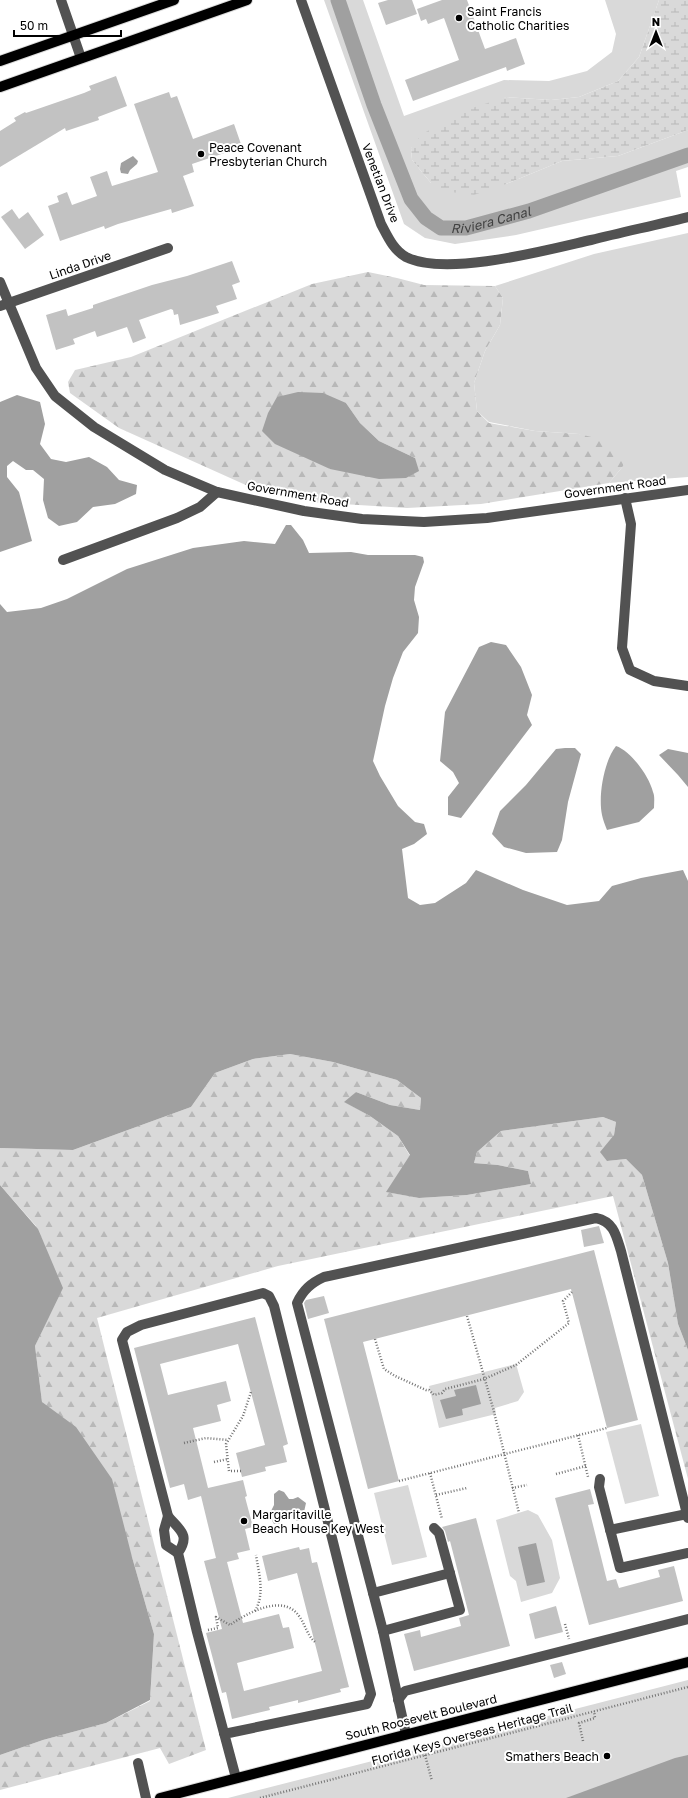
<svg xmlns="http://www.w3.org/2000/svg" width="688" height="1798" font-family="'Golos Text',sans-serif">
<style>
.green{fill:#d9d9d9}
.forest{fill:url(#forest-firs);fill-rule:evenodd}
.wetland{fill:url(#wetland-marsh)}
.water{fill:#a0a0a0}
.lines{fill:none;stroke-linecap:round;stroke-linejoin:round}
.canal{stroke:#a0a0a0;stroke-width:15}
.building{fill:#c2c2c2}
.major-casing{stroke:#dbdbdb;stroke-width:12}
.path{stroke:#747474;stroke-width:2.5;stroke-dasharray:1 2;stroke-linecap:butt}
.minor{stroke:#525252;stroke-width:10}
.major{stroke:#000;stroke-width:10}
.poi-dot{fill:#000;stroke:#fff;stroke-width:1.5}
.labels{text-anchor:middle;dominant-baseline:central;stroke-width:4;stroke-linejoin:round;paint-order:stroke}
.poi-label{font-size:12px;fill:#000;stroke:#fff;text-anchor:start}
.street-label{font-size:12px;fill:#000;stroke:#fff}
.water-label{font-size:13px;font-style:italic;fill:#414141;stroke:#fff}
</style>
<defs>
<pattern id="forest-firs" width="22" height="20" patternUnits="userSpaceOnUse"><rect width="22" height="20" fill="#d9d9d9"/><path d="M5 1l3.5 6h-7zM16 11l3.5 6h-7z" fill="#b8b8b8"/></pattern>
<pattern id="wetland-marsh" width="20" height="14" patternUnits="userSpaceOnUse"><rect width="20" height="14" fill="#d9d9d9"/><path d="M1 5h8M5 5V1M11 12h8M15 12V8" fill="none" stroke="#b8b8b8"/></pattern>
</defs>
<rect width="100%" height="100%" fill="#fff"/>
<g class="green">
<path d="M324 0H363L404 116 504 80 549 81 587 71 612 52 616 34 605 0H659L639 57 618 81 579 97 551 100 506 97 411 148 412 160 431 183 506 184 562 161 618 156 688 130V167L676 171 681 197 516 235 455 244 425 238 404 224Z"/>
<path d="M688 233V477L609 483 624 465 579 434 535 431 489 422 477 411 474 383 485 351 500 325 503 298 495 286 594 254Z"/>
<path d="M516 1364 524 1392 518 1401 495 1408 496 1414 439 1428 429 1386Z"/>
<path d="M641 1424 659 1496 625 1504 606 1432Z"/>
<path d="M408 1485 427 1557 392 1565 374 1493Z"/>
<path d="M528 1510 538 1515 552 1540 560 1578 552 1593 521 1602 516 1581 510 1576 496 1520Z"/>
<path d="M688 1680V1798H228Z"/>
</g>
<g class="forest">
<path d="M368 272 397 278 424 285 495 286 503 298 500 325 485 351 474 383 477 411 489 423 535 431 579 434 612 442 624 465 609 483 481 504 407 508 310 502 248 486 119 428 70 393 68 382 75 370 131 357 312 284ZM346 403 360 423 379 441 415 458 329 469Z"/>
<path d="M290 1054 333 1062 397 1080 421 1098 420 1110 390 1105 356 1092 345 1102 370 1116 398 1136 410 1156 387 1192 419 1198 467 1195 531 1184 528 1171 498 1165 474 1163 477 1152 501 1131 603 1117 616 1122 614 1135 607 1161 626 1159 642 1175 668 1263 678 1324 688 1350V1479L613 1196 278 1266 97 1318 206 1750 169 1764 160 1748 0 1790V1755L43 1740 106 1723 150 1701 154 1634 132 1557 42 1402 35 1346 46 1322 36 1226 0 1185V1148L73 1150 191 1107 215 1073 253 1059Z"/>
</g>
<path class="wetland" d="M659 0H688V130L618 156 562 161 506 184 474 195 443 191 431 183 412 160 411 148 422 134 469 109 506 97 551 100 579 97 618 81 639 57Z"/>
<g class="water">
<path d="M133 156 138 161 137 164 130 170 128 174 121 173 120 169 121 163Z"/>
<path d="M298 392 323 393 346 403 360 423 379 441 415 458 419 471 406 478 379 479 330 469 275 444 262 431 268 413 277 397Z"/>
<path d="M17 395 40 402 45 424 40 444 51 459 66 462 89 457 107 467 119 480 137 485 136 494 115 504 93 507 77 522 59 526 48 518 43 500 44 479 33 470H26L13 461 7 466V477L19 492 32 541 0 552V402Z"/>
<path d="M286 525H291L303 540 309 553 351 552 368 555H415L423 557 424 562 415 587 414 600 419 617 418 633 403 652 393 678 385 706 373 761 380 776 398 806 415 822 424 824 427 834 414 844 402 849 408 898 420 905 435 903 466 883 476 870 523 890 567 905 599 901 612 886 641 878 683 870 688 881V1350L678 1324 668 1263 642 1175 626 1159 607 1161 600 1152 614 1135 616 1122 603 1117 501 1131 477 1152 474 1163 498 1165 528 1171 531 1184 467 1195 419 1198 386 1192 410 1155 398 1136 370 1116 344 1102 356 1092 390 1105 420 1110 421 1098 397 1080 333 1062 290 1054 253 1059 215 1073 191 1107 73 1150 0 1148V604L7 612 41 608 67 599 127 569 193 548 244 541 275 544Z"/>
<path d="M491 642 506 645 521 667 532 695 527 715 532 725 461 818 448 815V797L459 783 453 772 440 761 445 712 479 647Z"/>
<path d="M616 746C631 751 649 776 653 792 655 796 654 803 654 808L639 822 607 830C605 825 603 820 602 815 598 796 604 761 616 746Z"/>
<path d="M565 748H575L581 754 568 802 562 840 557 852 526 853 504 847 492 834 500 811 526 785 556 749Z"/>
<path d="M668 749 688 753V787L678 775 659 755Z"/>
<path d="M0 1185 38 1229 63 1288 35 1346 42 1402 76 1427 112 1479 132 1557 154 1634 150 1700 106 1723 43 1740 0 1755Z"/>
<path d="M476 1385 481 1404 462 1409 463 1415 446 1419 440 1400 456 1396 454 1390Z"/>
<path d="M279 1490 284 1492 289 1499H293L298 1497 306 1503 304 1512 305 1518 303 1520 297 1521 289 1514 284 1515 280 1524H274L269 1515 274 1505V1494Z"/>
<path d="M536 1543 545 1582 527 1586 518 1547Z"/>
<path d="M688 1755V1798H566L675 1758Z"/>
</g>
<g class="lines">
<path class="canal" id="s1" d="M338 0 374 105 411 199 426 218 441 228H466L529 211 688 155"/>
</g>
<g class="building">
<path d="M388 0H412L417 14 386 25 378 3Z"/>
<path d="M442 0H467L485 49 516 38 525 64 507 71 506 67 413 101 405 80 459 60 444 18 428 24 426 19 421 21 417 9Z"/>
<path d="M116 76 127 106 98 117 99 120 66 131 65 128 0 167V131L16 121 14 118 25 112 26 113 84 93 91 90 89 86Z"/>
<path d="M169 92 171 98 177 96 193 139 234 124 242 147 192 164 194 172 183 176 194 206 172 213 171 209 118 224 105 229 104 226 60 241 48 206 59 202 57 196 67 192 72 205 97 196 90 177 107 171 112 186 158 172 134 104Z"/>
<path d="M12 209 19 219 28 212 44 235 25 249 1 217Z"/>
<path d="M232 261 240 282 232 285 237 299 216 306 219 313 180 325 178 314 174 315 173 310 171 309 139 320 146 338 133 343 127 327 97 337 95 331 73 339 75 344 56 350 46 315 66 309 68 316 93 308V305L152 285 187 276Z"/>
<path d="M599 1226 604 1243 584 1247 581 1230Z"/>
<path d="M594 1250 638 1420 607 1428 571 1289 363 1342 399 1481 368 1489 324 1319Z"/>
<path d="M324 1296 329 1313 308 1319 304 1303 306 1300Z"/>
<path d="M255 1317 288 1444 283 1446 287 1462 265 1467 266 1471 242 1477 236 1453 265 1445 238 1344 160 1364 168 1395 226 1381 231 1401 217 1405 221 1421 193 1428 208 1488 243 1480 247 1496 245 1497 253 1527 245 1529 250 1550 237 1553 239 1559 227 1562 243 1623 279 1614 283 1628 289 1627 294 1648 237 1663 244 1691 322 1671 297 1573 268 1581 262 1556 299 1547 300 1550 309 1548 312 1563 317 1562 349 1687 340 1689 341 1692 298 1703V1700L269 1707 270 1710 232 1719 226 1692 222 1693 206 1633 222 1629 204 1561 216 1558 201 1496 188 1500 184 1484 170 1488 134 1348Z"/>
<path d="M590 1489 594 1504 588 1505 607 1581 616 1579 619 1588 660 1577 658 1570 674 1566 683 1601 589 1625 555 1498Z"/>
<path d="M476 1518 510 1646 414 1671 404 1634 420 1630 421 1637 461 1626 459 1618 469 1615 450 1541 448 1542 445 1531 442 1527Z"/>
<path d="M556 1606 563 1632 535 1639 529 1614Z"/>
<path d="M562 1662 566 1674 554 1678 550 1665Z"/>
</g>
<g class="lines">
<defs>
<g id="major">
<path d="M0 61 174 0"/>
<path d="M0 87 247 0"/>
<path d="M160 1798 688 1662"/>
</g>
</defs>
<use href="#major" class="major-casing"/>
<g class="path">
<path d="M467 1316 493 1408 519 1513"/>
<path d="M375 1339 384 1369 395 1376 426 1390H429L434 1395 442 1393 445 1389 484 1379 516 1365 569 1323 563 1301 572 1292"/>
<path d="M578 1435 588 1477"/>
<path d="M184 1443 206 1438 228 1440"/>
<path d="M214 1462 228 1459"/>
<path d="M241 1471H229L226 1444 243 1416 251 1392"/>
<path d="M430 1473 442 1519"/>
<path d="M556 1474 586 1466"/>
<path d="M399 1481 607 1428"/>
<path d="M512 1488 527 1485"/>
<path d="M436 1495 467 1488"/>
<path d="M255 1611C265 1594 259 1574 256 1555"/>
<path d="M565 1624 569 1639"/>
<path d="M208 1630 218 1628 216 1617 230 1625C247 1613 283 1593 299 1616 305 1624 307 1635 315 1642"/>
<path d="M583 1741 579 1723 595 1718 594 1711"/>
<path d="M425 1755 432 1781"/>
<path d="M260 1798 688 1687"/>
</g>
<g class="minor">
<path d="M61 0 81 58"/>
<path d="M301 0 381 224C387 235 393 250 406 257 446 277 547 250 591 240 623 232 656 225 688 217"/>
<path d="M0 282 36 368 55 396 94 427 165 470 217 492 304 511 362 519 424 522 487 518 688 490"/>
<path d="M0 306 168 248"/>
<path d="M625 498 631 524 622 648 630 670 654 681 688 686"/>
<path d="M63 560 177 518 200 507 217 492"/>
<path d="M600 1479 599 1487 620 1568 688 1553"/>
<path d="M168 1516 164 1530 166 1545 178 1553"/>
<path d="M610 1530 687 1514"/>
<path d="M373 1593 450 1573"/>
<path d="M383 1631 460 1610 439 1533 434 1528"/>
<path d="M398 1700 405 1691 688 1619"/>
<path d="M224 1734 367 1704 371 1694 274 1306 269 1296 263 1293 141 1325 127 1332 122 1340 168 1516C179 1530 191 1534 178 1553L197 1632 236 1778"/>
<path d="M406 1734 383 1631 297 1303C303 1290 311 1283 324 1277L596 1218C614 1222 616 1235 621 1251L688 1518"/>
<path d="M138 1763 146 1798"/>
</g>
<use href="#major" class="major"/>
</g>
<g class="poi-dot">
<circle cx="459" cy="18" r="4"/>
<circle cx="201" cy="154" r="4"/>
<circle cx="244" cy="1521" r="4"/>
<circle cx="607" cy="1756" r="4"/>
</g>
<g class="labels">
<g class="poi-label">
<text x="467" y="11">Saint Francis<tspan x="467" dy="14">Catholic Charities</tspan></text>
<text x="209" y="147">Peace Covenant<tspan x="209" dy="14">Presbyterian Church</tspan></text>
<text x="252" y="1514">Margaritaville<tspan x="252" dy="14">Beach House Key West</tspan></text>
<text x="599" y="1756" text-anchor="end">Smathers Beach</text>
</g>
<g class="street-label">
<text transform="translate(381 183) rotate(69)">Venetian Drive</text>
<text transform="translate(80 265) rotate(-19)">Linda Drive</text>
<text transform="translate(615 487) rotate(-8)">Government Road</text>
<text transform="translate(298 494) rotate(10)">Government Road</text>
<text transform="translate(421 1717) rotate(-14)">South Roosevelt Boulevard</text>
<text transform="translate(472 1734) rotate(-15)">Florida Keys Overseas Heritage Trail</text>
</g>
<g class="water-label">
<text stroke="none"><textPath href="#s1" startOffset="305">Riviera Canal</textPath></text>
</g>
</g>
<g transform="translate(656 32)" stroke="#ffffff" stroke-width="3" paint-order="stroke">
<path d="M0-3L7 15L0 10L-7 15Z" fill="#000000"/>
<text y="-6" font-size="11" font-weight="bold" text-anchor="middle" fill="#000000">N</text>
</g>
<path d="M14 30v6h107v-6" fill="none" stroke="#000000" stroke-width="2"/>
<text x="20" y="30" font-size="12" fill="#000000" stroke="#ffffff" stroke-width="3" paint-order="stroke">50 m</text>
</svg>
